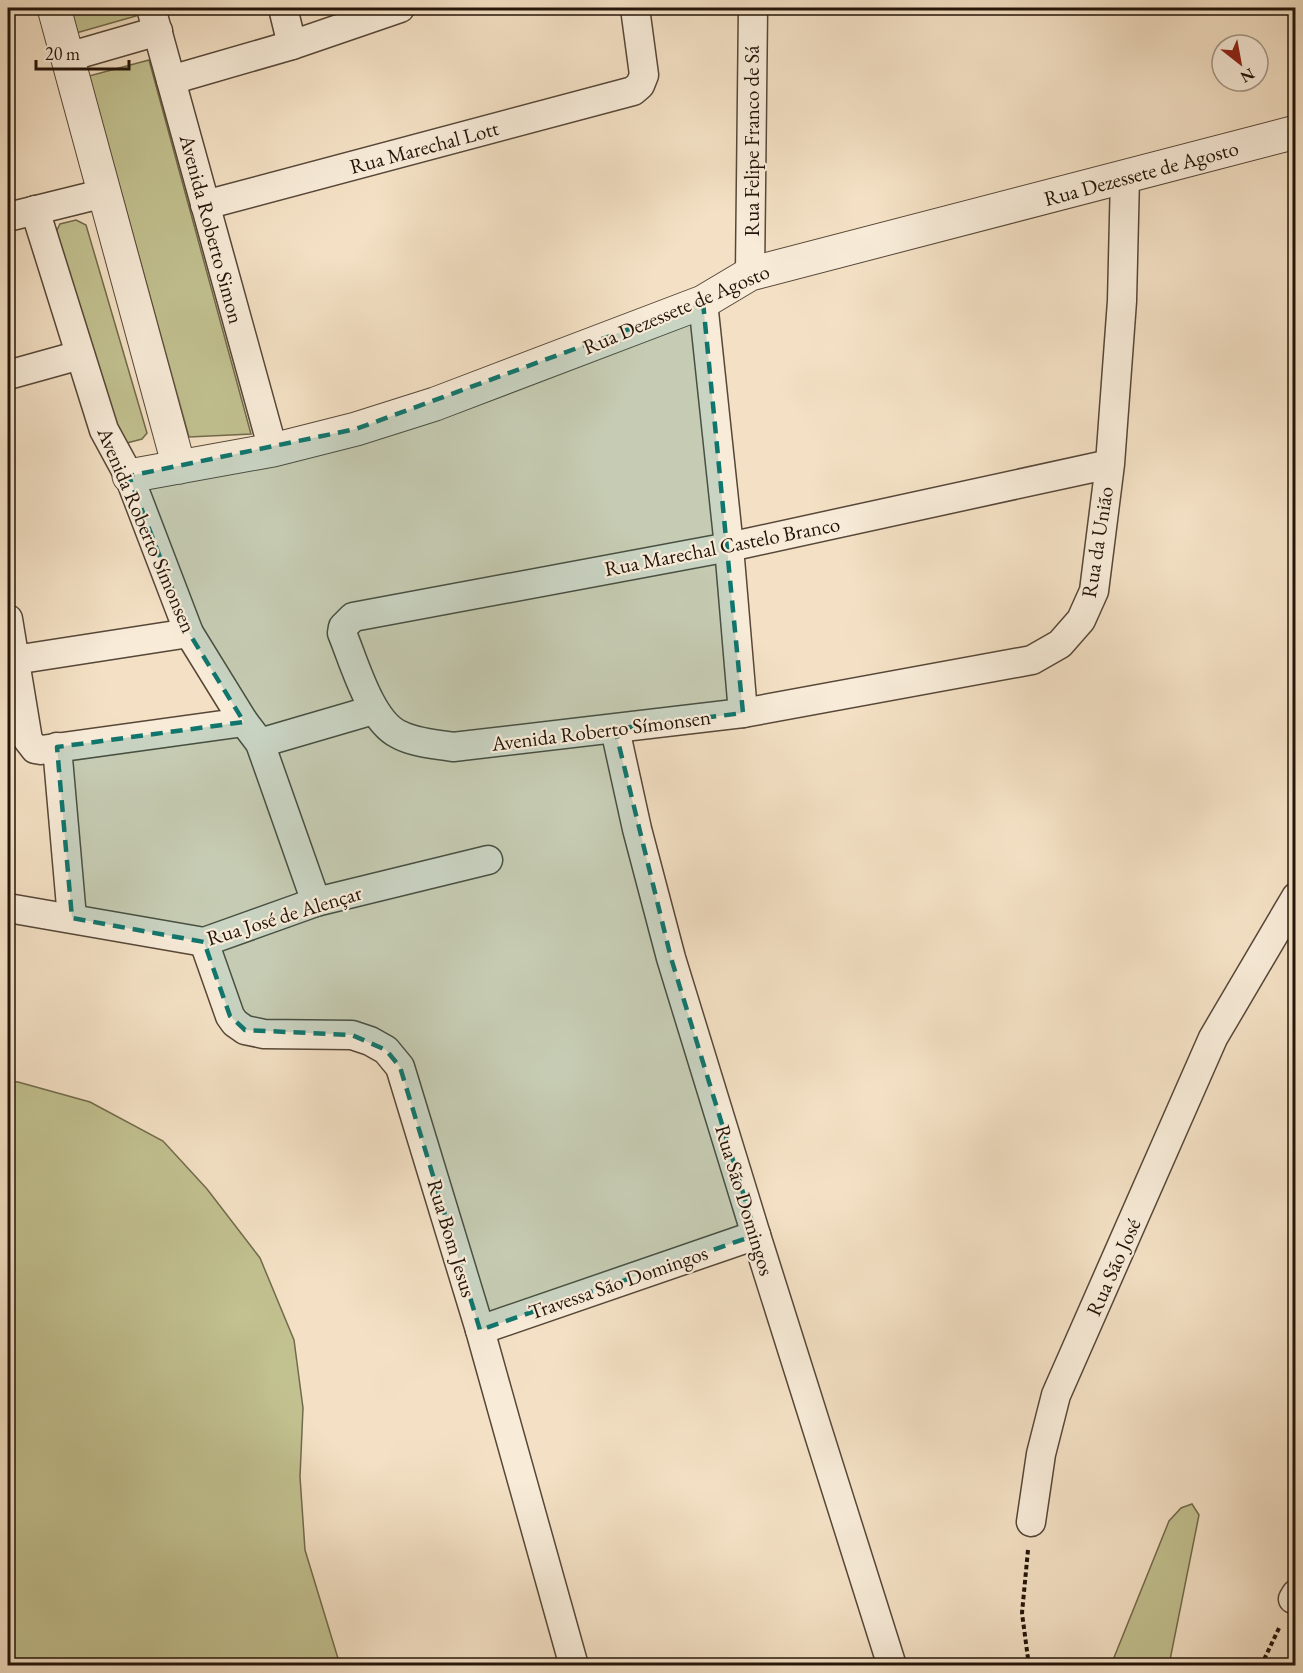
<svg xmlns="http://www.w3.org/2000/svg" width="1303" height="1673" font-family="'EB Garamond',serif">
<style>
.green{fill:#c2c190;stroke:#726a4c;stroke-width:1.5}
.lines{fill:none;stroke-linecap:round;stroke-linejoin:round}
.minor-casing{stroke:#574738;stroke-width:31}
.tertiary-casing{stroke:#574738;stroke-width:35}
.path{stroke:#231409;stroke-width:4;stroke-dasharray:4.5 3;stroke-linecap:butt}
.minor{stroke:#f8ecd9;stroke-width:28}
.tertiary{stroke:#f8ecd9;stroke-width:33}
.marked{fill:#0f766e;fill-opacity:0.2;stroke:#0f766e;stroke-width:4.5;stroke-dasharray:12 8;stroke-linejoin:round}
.labels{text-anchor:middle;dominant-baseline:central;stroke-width:4.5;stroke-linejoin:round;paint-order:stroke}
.street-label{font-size:21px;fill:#231409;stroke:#f8ecd9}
</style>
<rect width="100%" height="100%" fill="#f4e1c5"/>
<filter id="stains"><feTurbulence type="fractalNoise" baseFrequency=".00333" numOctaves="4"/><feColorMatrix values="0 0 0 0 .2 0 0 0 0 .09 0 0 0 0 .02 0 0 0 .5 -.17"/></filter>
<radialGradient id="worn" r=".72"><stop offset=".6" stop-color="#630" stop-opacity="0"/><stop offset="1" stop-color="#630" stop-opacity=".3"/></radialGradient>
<g class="green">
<path d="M69 8H133L136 16 76 33Z"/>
<path d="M149 60 251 434 189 437 89 76Z"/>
<path d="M76 220 86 225 147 433 142 439 123 444 55 234 60 224Z"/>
<path d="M8 1081 18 1082 90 1102 163 1141 207 1189 260 1258 294 1340 303 1408 300 1477 305 1550 340 1665H8Z"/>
<path d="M1192 1504 1199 1515 1169 1665H1111L1169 1521 1181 1508Z"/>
</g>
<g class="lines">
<defs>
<g id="minor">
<path d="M151 8 273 450"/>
<path d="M283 8 292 45"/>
<path d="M68 57 158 31"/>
<path d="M171 80 292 45 400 8"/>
<path d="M205 205 633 91 640 85 644 75 635 8"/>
<path d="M35 210 104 430 129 476 189 633 244 722 260 743 316 902"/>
<path d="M8 217 105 193"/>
<path d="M750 274 753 8"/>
<path d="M703 302 729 547 743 713"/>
<path d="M8 375 80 355"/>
<path d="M1110 464 729 547 353 617 343 627 342 633C354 662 370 720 398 734 414 743 436 744 453 747L743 713 1032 660 1060 644 1081 620 1094 591 1110 464 1122 301 1125 177"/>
<path d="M8 619 28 740 35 749 41 750 244 722"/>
<path d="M8 661 189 633"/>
<path d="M615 729 637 829 671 958 756 1235 892 1666"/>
<path d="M260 743 373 710"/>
<path d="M57 747 72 918"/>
<path d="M8 908 204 942 316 902 488 860"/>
<path d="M204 942 230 1016 235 1023 245 1030 264 1034 352 1035 370 1041 386 1050 400 1067 480 1330 574 1666"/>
<path d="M480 1330 756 1235"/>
<path d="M1031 1522 1041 1454 1056 1395 1213 1038 1296 897"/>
<path d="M1293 1599 1296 1594"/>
</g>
<g id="tertiary">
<path d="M54 8 179 467"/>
<path d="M129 476 273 450 356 429 435 404 703 302 750 274 1296 132"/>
</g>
</defs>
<use href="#minor" class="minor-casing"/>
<use href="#tertiary" class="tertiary-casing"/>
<g class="path">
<path d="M1028 1550 1022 1613 1029 1666"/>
<path d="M1261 1666 1280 1626"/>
</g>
<use href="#minor" class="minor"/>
<use href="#tertiary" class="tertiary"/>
</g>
<path class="marked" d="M703 302 743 713 615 729 671 958 756 1235 480 1330 400 1067 386 1050 352 1035 245 1030 230 1016 204 942 72 918 57 747 244 722 189 633 129 476 356 429Z"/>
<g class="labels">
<g class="street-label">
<text transform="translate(751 141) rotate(-90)">Rua Felipe Franco de Sá</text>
<text transform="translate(424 147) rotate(-15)">Rua Marechal Lott</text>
<text transform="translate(1141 173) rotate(-15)">Rua Dezessete de Agosto</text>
<text transform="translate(212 229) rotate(75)">Avenida Roberto Simon</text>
<text transform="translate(676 309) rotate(-23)">Rua Dezessete de Agosto</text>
<text transform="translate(147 530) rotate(67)">Avenida Roberto Símonsen</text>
<text transform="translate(1097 542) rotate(-81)">Rua da União</text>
<text transform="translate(722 546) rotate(-11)">Rua Marechal Castelo Branco</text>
<text transform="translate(601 730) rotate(-7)">Avenida Roberto Símonsen</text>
<text transform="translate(284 915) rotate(-17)">Rua José de Alençar</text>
<text transform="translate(745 1200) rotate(73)">Rua São Domingos</text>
<text transform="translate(452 1238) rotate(73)">Rua Bom Jesus</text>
<text transform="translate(1113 1267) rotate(-66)">Rua São José</text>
<text transform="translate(618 1282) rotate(-19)">Travessa São Domingos</text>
</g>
</g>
<rect width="1303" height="1673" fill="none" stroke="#f4e1c5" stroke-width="30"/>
<rect x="9" y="9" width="1285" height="1655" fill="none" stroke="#231409" stroke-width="3"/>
<rect x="15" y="15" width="1273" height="1643" fill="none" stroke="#231409" stroke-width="1.5"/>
<g transform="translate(1240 63) rotate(149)"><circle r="28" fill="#f8ecd9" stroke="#a39686" stroke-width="1.5"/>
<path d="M0-4.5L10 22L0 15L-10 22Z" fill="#8f2418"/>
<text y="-9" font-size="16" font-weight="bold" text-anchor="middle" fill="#231409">N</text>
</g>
<path d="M36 60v9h93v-9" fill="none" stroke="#231409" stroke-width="3"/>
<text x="45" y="60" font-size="18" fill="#231409" stroke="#f8ecd9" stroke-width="4.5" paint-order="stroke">20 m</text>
<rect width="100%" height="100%" filter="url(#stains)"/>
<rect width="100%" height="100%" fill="url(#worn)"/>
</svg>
